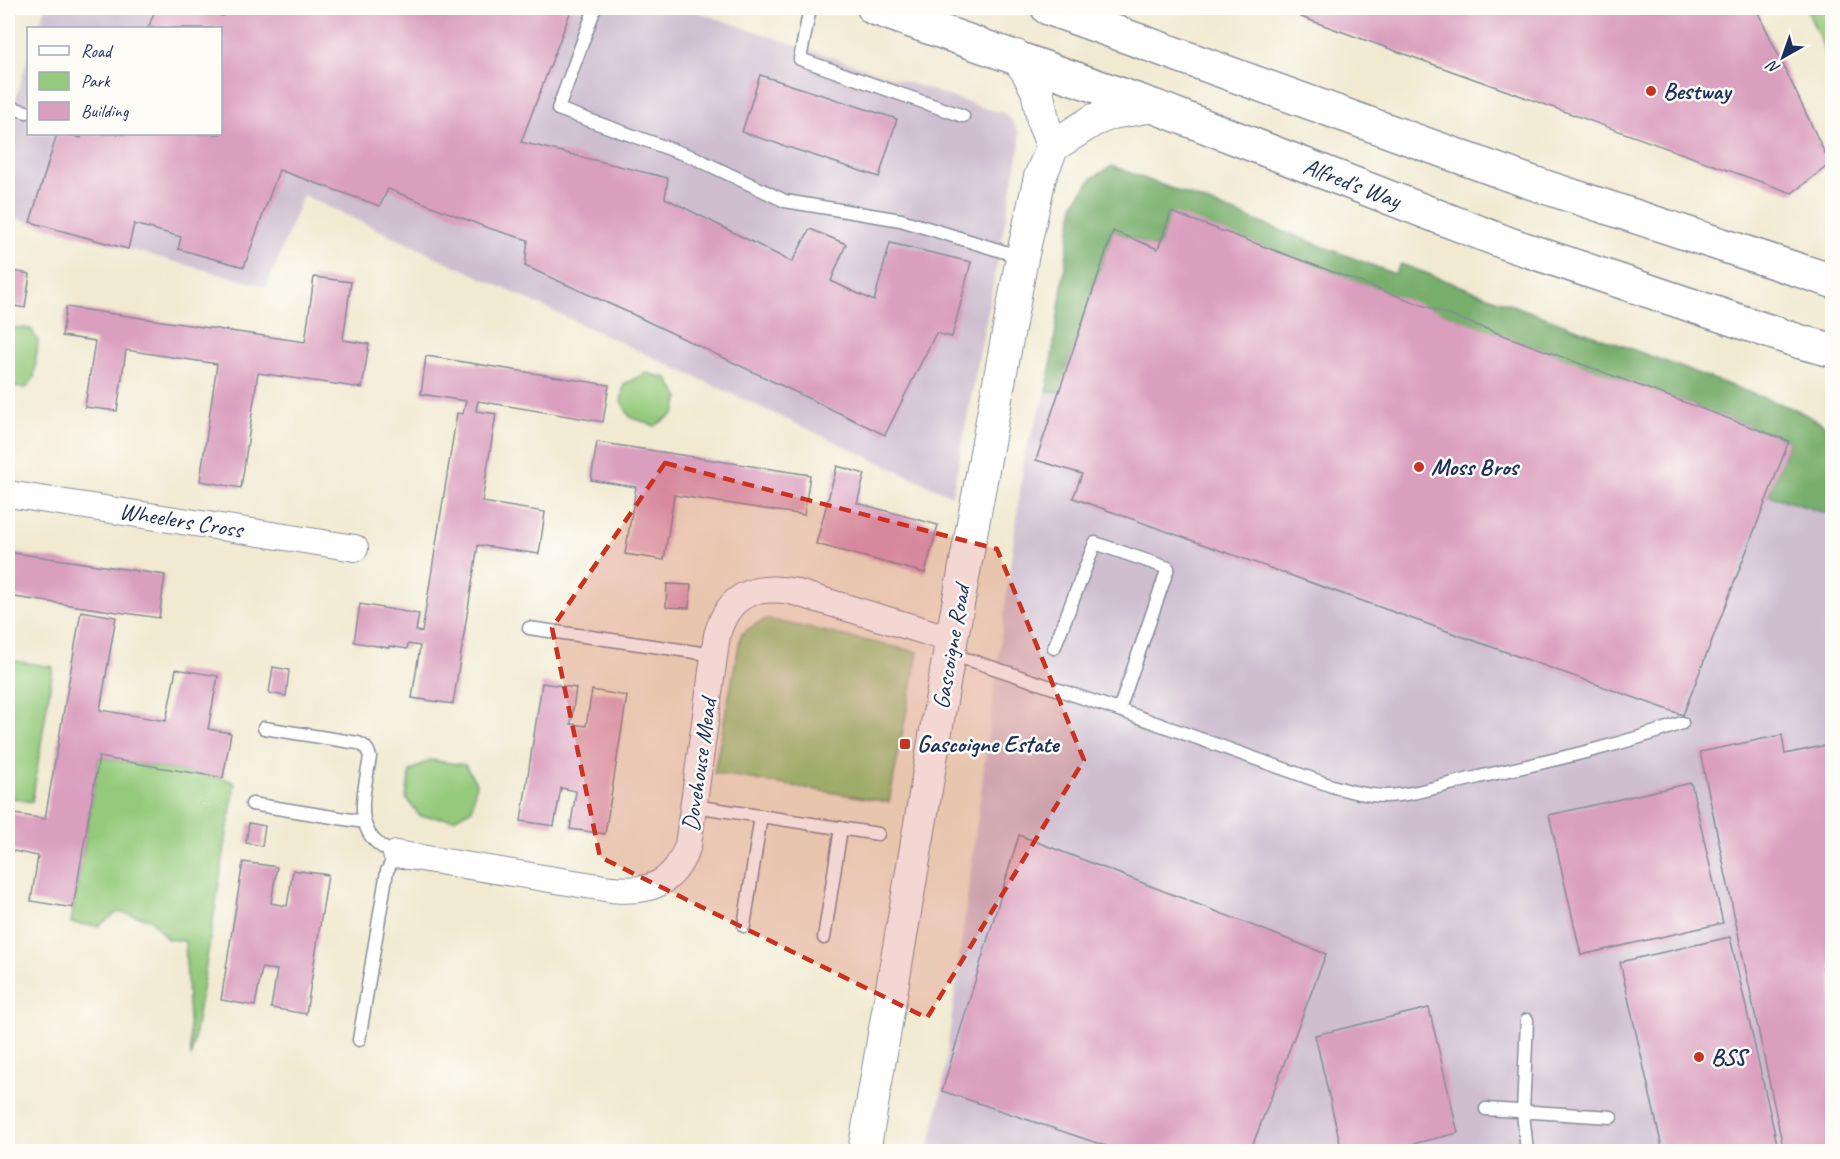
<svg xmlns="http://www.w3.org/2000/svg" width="1840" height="1159" font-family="Caveat,sans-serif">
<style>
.industrial{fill:#cebed0}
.green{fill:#95ca7c;stroke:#587c6d;stroke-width:1.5}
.forest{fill:#78ae6c;stroke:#4a6e65;stroke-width:1.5}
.building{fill:#da9ebe}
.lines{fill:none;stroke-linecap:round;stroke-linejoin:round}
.service-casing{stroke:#868c98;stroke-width:15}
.minor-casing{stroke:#868c98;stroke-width:28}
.tertiary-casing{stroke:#868c98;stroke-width:34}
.trunk-casing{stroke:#868c98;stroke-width:36}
.service{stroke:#fff;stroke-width:12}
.minor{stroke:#fff;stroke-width:26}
.tertiary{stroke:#fff;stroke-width:32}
.trunk{stroke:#fff;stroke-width:33}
.marked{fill:#c8321e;fill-opacity:0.2;stroke:#c8321e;stroke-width:4.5;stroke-dasharray:12 8;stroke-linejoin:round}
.poi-dot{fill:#c8321e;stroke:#fdfcf7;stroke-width:2}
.labels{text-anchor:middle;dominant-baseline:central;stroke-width:5;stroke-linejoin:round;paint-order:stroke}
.poi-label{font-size:24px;font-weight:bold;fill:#1b2f5e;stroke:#fdfcf7;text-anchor:start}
.street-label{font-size:24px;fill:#1b2f5e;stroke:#fdfcf7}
</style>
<rect width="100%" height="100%" fill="#fdfcf7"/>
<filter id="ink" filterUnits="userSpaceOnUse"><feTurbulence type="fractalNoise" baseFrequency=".0167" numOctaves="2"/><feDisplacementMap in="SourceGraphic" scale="12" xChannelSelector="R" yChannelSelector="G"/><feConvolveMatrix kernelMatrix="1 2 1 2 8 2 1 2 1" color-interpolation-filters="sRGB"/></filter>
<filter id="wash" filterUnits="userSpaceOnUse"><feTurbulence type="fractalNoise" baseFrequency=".008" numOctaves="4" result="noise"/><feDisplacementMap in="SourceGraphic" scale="24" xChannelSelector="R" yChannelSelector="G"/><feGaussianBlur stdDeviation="1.35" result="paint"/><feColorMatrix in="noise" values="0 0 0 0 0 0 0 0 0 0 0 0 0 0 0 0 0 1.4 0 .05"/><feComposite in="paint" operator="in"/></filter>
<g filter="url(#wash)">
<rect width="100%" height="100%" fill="#f1ead1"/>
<g class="industrial">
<path d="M45 8H686L987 109 1002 112 1011 120 1019 132 1020 145 952 496 303 195 267 287 8 216V124L28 58V134H220V28H38Z"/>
<path d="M1171 212 1789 441 1768 495 1832 515V1151L928 1152 942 1091 1025 452 1047 391H1059L1113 231Z"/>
</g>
<g class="green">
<path d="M1806 8H1832V66Z"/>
<path d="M8 327 31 329 38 341 34 378 26 388 8 386Z"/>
<path d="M646 373 667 378 679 397 675 413 655 426 630 417 621 401 624 384Z"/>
<path d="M767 619 918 652 889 802 714 773 741 635 754 625Z"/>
<path d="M8 660 53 667 32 802 8 797Z"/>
<path d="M99 757 223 778 235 783 191 1058 185 941 167 939 151 919 118 912 98 926 71 923Z"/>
<path d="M430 760 465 765 476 783 472 809 454 819 420 816 406 798 410 771Z"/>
</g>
<path class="forest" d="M1112 166 1395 274 1401 264 1797 410 1832 429V515L1768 495 1789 441 1171 213 1158 249 1113 231 1059 392 1047 391 1074 203 1092 178Z"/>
<g id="blocks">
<g class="building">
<path d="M156 8H200L223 16 226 8H572L521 142 668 178 665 198 792 262 810 229 846 244 831 281 874 301 890 243 971 262 952 337 936 333 885 435 632 314 525 266 528 240 488 228 388 189 380 206 279 170 244 267 178 249 181 237 134 224 128 249 30 222 57 134H67L81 138 82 134H220V28H148Z"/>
<path d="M1292 8H1756L1830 164 1792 193 1301 17Z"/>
<path d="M760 75 897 119 879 177 742 132Z"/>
<path d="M1171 212 1789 441 1683 715 1073 498 1082 474 1036 460 1113 231 1158 249Z"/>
<path d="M8 270 30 274 25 308 8 305Z"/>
<path d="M314 277 351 282 343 340 369 344 362 388 258 373 241 488 200 481 217 364 126 350 117 411 85 407 95 341 62 336 66 307 305 342Z"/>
<path d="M426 356 609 385 603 422 478 401 476 411 496 414 482 502 545 512 539 554 478 545 453 704 412 698 420 646 408 644 407 649 389 646V648L354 642 360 604 419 614 416 631 422 632 457 413 463 414 466 401 421 394Z"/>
<path d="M597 442 810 475 804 515 674 495 664 560 625 554 636 487 591 480Z"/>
<path d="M837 466 865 474 857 503 938 525 925 573 816 544Z"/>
<path d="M8 552 165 575 159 618 8 596Z"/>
<path d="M667 584 691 585 689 608 666 607Z"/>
<path d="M81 611 116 617 100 710 166 721 176 669 218 676 208 729 231 733 223 778 99 757 73 908 31 901 38 856 8 850V813L45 819Z"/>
<path d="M273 667 289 670 286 696 269 693Z"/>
<path d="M542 683 576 688 571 724 579 725 586 726 592 690 627 696 605 834 570 829 576 791 561 788 554 826 521 821Z"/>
<path d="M1782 735 1785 754 1832 744V1152H1784L1700 752Z"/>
<path d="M1691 783 1723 923 1581 955 1549 815Z"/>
<path d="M249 823 265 826 262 846 246 843Z"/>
<path d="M1019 835 1326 954 1250 1152H1124L942 1091Z"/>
<path d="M243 862 277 867 271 903 281 905 287 906 293 870 328 875 306 1014 271 1008 277 970 262 968 255 1006 221 1000Z"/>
<path d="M1730 937 1779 1152H1663L1620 962Z"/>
<path d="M1429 1008 1458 1133 1379 1152H1342L1315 1035Z"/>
</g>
</g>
</g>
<g filter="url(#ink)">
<use href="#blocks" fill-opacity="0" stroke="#868c98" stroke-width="1.5"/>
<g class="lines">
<defs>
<g id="service">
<path d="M595 8 558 109 695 158 785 201 901 220 1021 257"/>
<path d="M810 8 800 59 963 116"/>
<path d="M8 107 27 112"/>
<path d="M529 628 715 655"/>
<path d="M1054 648 1095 543 1168 568 1119 710"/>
<path d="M951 655 973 661 1119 710 1332 786C1350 791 1367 796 1386 796 1416 795 1450 783 1479 777 1548 761 1616 747 1682 723"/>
<path d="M264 728 358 743C365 746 368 749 370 757 364 796 349 836 396 854L387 871 359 1040"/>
<path d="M252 804 364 822"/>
<path d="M694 806 878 834"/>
<path d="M744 926 761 816"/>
<path d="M824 938 841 828"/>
<path d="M1486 1109 1611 1117"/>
<path d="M1527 1152 1523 1112 1527 1020"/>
</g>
<g id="minor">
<path d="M8 494 355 548"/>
<path d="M396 854 611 889C651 893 674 884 688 845L717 635C728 595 753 585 791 591L934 634 952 637"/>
</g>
<g id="tertiary">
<path d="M1016 56 1027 71 1037 90 1044 125 1053 146"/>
<path d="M864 1152 952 637 1022 258 1040 177 1053 146 1094 120 1112 113 1153 106"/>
</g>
<g id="trunk">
<path d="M874 8 1153 106 1509 244 1801 342 1832 350"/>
<path d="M1048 8 1530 182 1832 281"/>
</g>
</defs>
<use href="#service" class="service-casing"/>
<use href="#minor" class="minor-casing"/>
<use href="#tertiary" class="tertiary-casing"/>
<use href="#trunk" class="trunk-casing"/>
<use href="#service" class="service"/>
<use href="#minor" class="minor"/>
<use href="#tertiary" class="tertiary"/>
<use href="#trunk" class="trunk"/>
</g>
</g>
<path class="marked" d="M665 463 997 549 1084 760 927 1018 600 857 552 628Z"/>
<g class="poi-dot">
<circle cx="1651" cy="91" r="6"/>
<circle cx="1419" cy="467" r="6"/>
<rect x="899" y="738" width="12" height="12" rx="3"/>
<circle cx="1699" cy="1057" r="6"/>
</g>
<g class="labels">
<g class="poi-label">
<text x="1663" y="91">Bestway</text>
<text x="1431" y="467">Moss Bros</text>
<text x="917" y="744">Gascoigne Estate</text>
<text x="1711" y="1057">BSS</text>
</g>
<g class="street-label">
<text transform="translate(1352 183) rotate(21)">Alfred's Way</text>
<text transform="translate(181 520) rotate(9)">Wheelers Cross</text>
<text transform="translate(951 647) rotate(-80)">Gascoigne Road</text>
<text transform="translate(699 765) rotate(-82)">Dovehouse Mead</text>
</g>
</g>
<rect width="1840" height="1159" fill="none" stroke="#fdfcf7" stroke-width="30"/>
<rect x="27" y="27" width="195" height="108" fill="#fdfcf7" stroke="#a3aaba" stroke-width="1.5"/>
<rect x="39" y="46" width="30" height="9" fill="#ffffff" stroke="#a3aaba" stroke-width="1.5"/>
<text x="81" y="57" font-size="18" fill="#1b2f5e">Road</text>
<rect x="39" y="72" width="30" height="18" fill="#95ca7c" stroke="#a3aaba" stroke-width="1.5"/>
<text x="81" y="87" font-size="18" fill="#1b2f5e">Park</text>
<rect x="39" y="102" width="30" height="18" fill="#da9ebe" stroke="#a3aaba" stroke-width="1.5"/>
<text x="81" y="117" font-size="18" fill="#1b2f5e">Building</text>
<g transform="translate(1783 57) rotate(220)" stroke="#fdfcf7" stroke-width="4.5" paint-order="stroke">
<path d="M0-4.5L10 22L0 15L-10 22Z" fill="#1b2f5e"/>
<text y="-9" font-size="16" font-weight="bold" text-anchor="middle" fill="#1b2f5e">N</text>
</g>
</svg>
